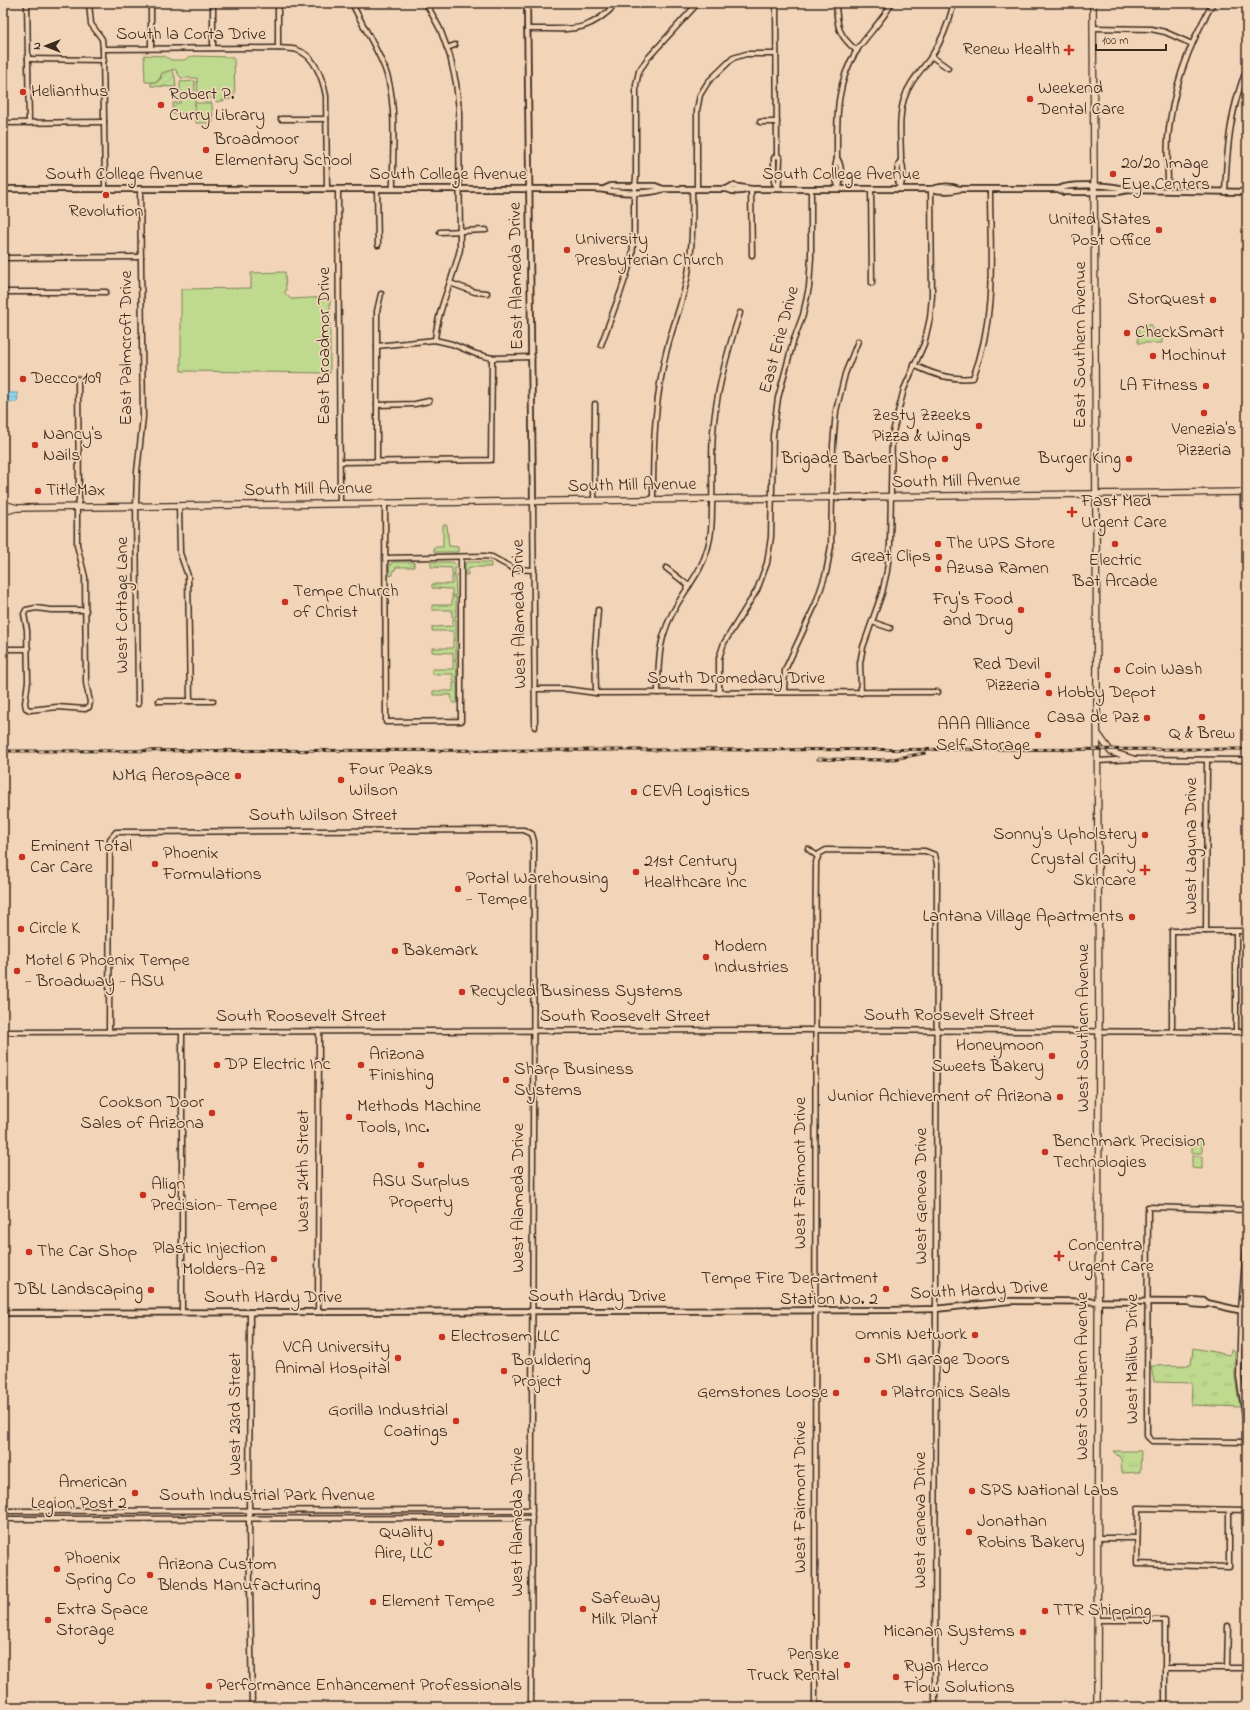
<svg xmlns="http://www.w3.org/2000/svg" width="1250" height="1710" font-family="'Indie Flower',sans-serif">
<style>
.grass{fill:url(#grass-tufts);stroke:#7d8256}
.garden{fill:url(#garden-furrows);stroke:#7d8256}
.pitch{fill:#bfd98f;stroke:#7d8256}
.water{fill:url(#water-rules);stroke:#6c919a}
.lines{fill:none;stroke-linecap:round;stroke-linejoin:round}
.minor-casing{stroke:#3b2a1e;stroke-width:7}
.tertiary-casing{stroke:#3b2a1e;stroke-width:8}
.secondary-casing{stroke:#3b2a1e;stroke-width:8}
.minor{stroke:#f2d5b8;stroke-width:4}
.tertiary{stroke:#f2d5b8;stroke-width:4.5}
.secondary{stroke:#f2d5b8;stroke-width:5.5}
.rail-casing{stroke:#3b2a1e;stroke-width:3}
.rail{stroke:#f2d5b8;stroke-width:1.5;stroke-dasharray:4.5;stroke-linecap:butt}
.poi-dot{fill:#c8321e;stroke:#f2d5b8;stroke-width:1.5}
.labels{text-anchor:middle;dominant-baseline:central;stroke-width:3.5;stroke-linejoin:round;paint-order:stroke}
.street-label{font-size:18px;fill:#3b2a1e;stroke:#f2d5b8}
.poi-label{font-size:18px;fill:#3b2a1e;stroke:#f2d5b8;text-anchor:start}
</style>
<defs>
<pattern id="grass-tufts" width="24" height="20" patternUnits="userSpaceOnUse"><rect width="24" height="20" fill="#bfd98f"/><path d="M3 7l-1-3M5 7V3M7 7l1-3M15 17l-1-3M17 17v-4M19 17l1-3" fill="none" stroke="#a5ba7b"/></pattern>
<pattern id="garden-furrows" width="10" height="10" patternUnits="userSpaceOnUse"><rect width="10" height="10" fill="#bfd98f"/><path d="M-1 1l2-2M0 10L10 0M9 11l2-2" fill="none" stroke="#a5ba7b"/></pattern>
<pattern id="water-rules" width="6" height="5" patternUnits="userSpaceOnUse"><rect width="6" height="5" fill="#8cd6ed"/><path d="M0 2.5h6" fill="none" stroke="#7ab8cb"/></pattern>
</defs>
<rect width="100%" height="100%" fill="#f2d5b8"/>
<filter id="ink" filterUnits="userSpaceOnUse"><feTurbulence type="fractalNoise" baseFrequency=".025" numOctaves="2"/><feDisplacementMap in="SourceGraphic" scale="8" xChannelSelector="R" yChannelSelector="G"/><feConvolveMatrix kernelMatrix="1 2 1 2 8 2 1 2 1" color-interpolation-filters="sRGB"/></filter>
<g filter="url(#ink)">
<g class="grass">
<path d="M195 81V113L173 114V103H180V82Z"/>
<path d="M1138 325H1152V334H1162V343H1138Z"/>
<path d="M443 525H447L449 546 458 547V552H434V547H443Z"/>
<path d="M393 562H414V567H396L395 570H393V575L390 576 389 565Z"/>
<path d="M431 562H453L455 564V575H452V568L431 567Z"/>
<path d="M467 562H486L491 563V567H471L468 568V575H465V564Z"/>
<path d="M452 576H455L456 596H452V589L432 588V584H452Z"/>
<path d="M452 597H456V617H452V610H432V605H452Z"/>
<path d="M453 619H456V639H453V631H432V627L453 626Z"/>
<path d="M453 640H456V660H453V653L432 652V648H453Z"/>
<path d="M453 661H456L457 681H453V674H432V669H453Z"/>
<path d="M453 683H457V703H453L451 695H433V691H453Z"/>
<path d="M1193 1348 1230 1355 1231 1349 1235 1351V1378L1240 1407 1191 1405 1192 1383 1154 1382 1151 1366 1191 1365Z"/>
<path d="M1113 1451H1141L1140 1472 1122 1473 1121 1459Z"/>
</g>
<path class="garden" d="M172 69 175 77 176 87 151 86V82H156L161 78V73Z"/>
<g class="pitch">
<path d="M144 55 164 56 171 60H184L192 56 232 57 234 60 235 98 217 102 211 98 200 99 198 96 197 78H181L175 69 162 73 160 78 157 82H145Z"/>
<path d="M195 103H212L213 123H196Z"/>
<path d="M285 272 286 291 284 292 291 299 330 297V373L181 371V289L251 288V273Z"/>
<rect x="1192" y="1140" width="10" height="13"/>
<path d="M1192 1156H1202V1169L1192 1168Z"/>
</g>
<path class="water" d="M3 393H18L17 402H7V400H3Z"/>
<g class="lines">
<defs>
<g id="minor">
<path d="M27 3 29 123"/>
<path d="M89 3 91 24 102 39 103 49 105 189"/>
<path d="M151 3V48"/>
<path d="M213 3V48"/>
<path d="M278 3V48"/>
<path d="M352 3C362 25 376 46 385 69 398 102 392 153 393 189"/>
<path d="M426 3 440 29 450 56 456 83 459 110 460 249C453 280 438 308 435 340"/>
<path d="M776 3 777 155 780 158 779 181 778 189"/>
<path d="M836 3C837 27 838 35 857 51"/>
<path d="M1093 28 1151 29 1165 32 1192 44"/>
<path d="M527 29C568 28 586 36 617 3"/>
<path d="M447 48 455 45"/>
<path d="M103 49 278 48C284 49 291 48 297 50 315 55 323 80 326 96L327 189"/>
<path d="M931 56 948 68"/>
<path d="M28 59 104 60"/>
<path d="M281 119H326"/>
<path d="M760 122H777"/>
<path d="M3 123 104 122"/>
<path d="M777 155 774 158V182L778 189"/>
<path d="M837 158C843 167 841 178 839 188"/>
<path d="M900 188C897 179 895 169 901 160"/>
<path d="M338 189 340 504"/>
<path d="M377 189 378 245"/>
<path d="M697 189V110L700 95 708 82 733 58 746 54H776"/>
<path d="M751 189 752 255"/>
<path d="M839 189C835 179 834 168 837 158 837 120 835 84 857 50 868 34 882 21 892 3"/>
<path d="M871 189 872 283"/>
<path d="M900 189C903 180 905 170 901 160 901 140 898 118 904 99 909 82 921 71 931 57 942 41 949 22 954 3"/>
<path d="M1168 190C1168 173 1167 155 1168 138 1172 91 1189 44 1213 3"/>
<path d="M1225 192C1227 150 1230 107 1247 69"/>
<path d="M440 232 486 230"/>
<path d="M3 258 141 257"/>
<path d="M450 283 475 292 487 293"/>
<path d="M3 292H106"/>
<path d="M601 345 621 291 632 258 634 231V199L636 177V85L639 71 648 58 698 3"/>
<path d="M377 346 435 340 452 344 476 354 492 358 532 357"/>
<path d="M914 365C934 375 951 380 973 378 997 316 990 254 990 189"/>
<path d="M78 379 79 500 77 507V545L85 577 86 683 90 702 89 707 85 709 57 707 30 710 26 708 25 703 28 681 27 630 24 614 26 610 36 608 51 610H86"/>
<path d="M377 405 415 404 429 401"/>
<path d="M341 462 491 460 492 358"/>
<path d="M377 462V311L381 294"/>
<path d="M1243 492V506"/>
<path d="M653 499C653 455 654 411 663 367 668 337 681 309 687 279 693 249 693 219 692 189"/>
<path d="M594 500 595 404"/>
<path d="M533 501 535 727"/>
<path d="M385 503 386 722 461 721V557"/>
<path d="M179 506 180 553 188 576 190 701"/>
<path d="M385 558 485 556 492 557 514 569 534 570"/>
<path d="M666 568 689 586"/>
<path d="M872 622 890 628"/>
<path d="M3 649H28"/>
<path d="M535 689H566L596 693 938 692"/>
<path d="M784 692 785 670 816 603 826 573 831 546 833 445 836 411 845 374 858 341"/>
<path d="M596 693 595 648 598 610"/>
<path d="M658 693C658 658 659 634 678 603 690 583 702 570 708 547 712 534 712 521 712 508 713 482 711 457 713 432 716 391 727 352 740 313"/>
<path d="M719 693V658L724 643 757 590 767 563 771 537 773 435 778 398 793 342 803 315 809 287 811 257V189"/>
<path d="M861 693 860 663 863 647 882 593 887 571 890 544 892 436 904 389 924 344 930 318 932 296 931 189"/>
<path d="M159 701H213"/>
<path d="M138 704 136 506 137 472 143 417 140 189"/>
<path d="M1098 761 1133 759 1247 760"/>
<path d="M808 849 817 856"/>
<path d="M1206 931 1207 760"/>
<path d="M1172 1031V931H1247"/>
<path d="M1236 1031V932"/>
<path d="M3 1032 806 1030 1247 1032"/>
<path d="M109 1032 110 839 116 832 519 830H524L532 834 534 841V853L531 1707"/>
<path d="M182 1032V1312"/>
<path d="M1247 1210 1148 1207 1147 1406V1436L1152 1441 1247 1442"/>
<path d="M1247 1235 1241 1310 1239 1376 1247 1430"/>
<path d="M250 1312 249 1526 252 1707"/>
<path d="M318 1312 319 1031"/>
<path d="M1229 1510V1567L1137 1564 1138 1508 1247 1510"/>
<path d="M3 1511 532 1510"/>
<path d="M3 1519 532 1518"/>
<path d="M1097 1538H1137"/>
<path d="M1098 1620H1165V1707"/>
<path d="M1165 1668H1247"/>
<path d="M1227 1668 1228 1626"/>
<path d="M815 1706H935L937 864 935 855 925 851 826 850 819 854 816 862C813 1143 815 1424 815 1706V1707"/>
</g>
<g id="tertiary">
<path d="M527 3 533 501"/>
<path d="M3 189H595C601 189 605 190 611 191 627 193 648 194 663 189"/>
<path d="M604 189 611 186H655L663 189H727C735 193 742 191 751 189"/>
<path d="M727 189 732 186 751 189H931C940 191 950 192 959 189"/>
<path d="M932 189C942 186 950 185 959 189H1059C1070 183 1115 185 1127 190"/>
<path d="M1059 189 1064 192H1118L1127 190 1247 192"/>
<path d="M1190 1302 1192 1304 1205 1305 1207 1303"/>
<path d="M3 1313 892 1310 935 1309 1010 1301 1190 1302 1192 1300 1205 1301 1207 1303 1247 1312"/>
</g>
<g id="secondary">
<path d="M1093 3 1099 1030 1097 1707"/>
<path d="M3 504 17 508 1247 492"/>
<path d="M3 512 16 508"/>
<path d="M1098 734 1111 752 1133 759"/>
</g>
</defs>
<use href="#minor" class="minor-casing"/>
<use href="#tertiary" class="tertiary-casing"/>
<use href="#secondary" class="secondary-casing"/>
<use href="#minor" class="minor"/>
<use href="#tertiary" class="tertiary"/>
<use href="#secondary" class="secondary"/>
<defs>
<g id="rail">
<path d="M3 751 1247 749"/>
<path d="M818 759 888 760 925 753"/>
</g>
</defs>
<use href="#rail" class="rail-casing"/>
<use href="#rail" class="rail"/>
</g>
</g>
<g class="poi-dot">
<path d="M1067 44h4v4h4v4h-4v4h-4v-4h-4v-4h4z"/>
<circle cx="23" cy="92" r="4"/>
<circle cx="1030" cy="99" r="4"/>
<circle cx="161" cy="105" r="4"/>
<circle cx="206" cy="150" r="4"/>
<circle cx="1113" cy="174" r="4"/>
<circle cx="106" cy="195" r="4"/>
<circle cx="1159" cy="230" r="4"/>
<circle cx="567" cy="250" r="4"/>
<circle cx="1213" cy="300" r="4"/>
<circle cx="1127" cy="333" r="4"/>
<circle cx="1153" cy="356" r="4"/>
<circle cx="23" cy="379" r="4"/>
<circle cx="1206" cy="386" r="4"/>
<circle cx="1204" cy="413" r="4"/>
<circle cx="979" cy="426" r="4"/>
<circle cx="35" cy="445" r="4"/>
<circle cx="945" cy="459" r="4"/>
<circle cx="1129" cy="459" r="4"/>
<circle cx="38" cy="491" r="4"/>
<path d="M1070 506h4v4h4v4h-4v4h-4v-4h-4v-4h4z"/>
<circle cx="938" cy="544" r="4"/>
<circle cx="1115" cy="544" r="4"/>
<circle cx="939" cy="557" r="4"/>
<circle cx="938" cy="569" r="4"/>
<circle cx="285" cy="602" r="4"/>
<circle cx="1021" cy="610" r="4"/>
<circle cx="1117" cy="670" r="4"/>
<circle cx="1048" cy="675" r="4"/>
<circle cx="1049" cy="693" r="4"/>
<circle cx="1202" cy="717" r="4"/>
<circle cx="1147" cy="718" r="4"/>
<circle cx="1038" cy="735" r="4"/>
<circle cx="238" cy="776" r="4"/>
<circle cx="341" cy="780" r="4"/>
<circle cx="634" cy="792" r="4"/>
<circle cx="1145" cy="835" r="4"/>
<circle cx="22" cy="857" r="4"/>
<circle cx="155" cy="864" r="4"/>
<path d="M1143 864h4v4h4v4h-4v4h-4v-4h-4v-4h4z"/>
<circle cx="636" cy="872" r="4"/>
<circle cx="458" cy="889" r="4"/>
<circle cx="1132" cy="917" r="4"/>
<circle cx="21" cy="929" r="4"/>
<circle cx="395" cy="951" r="4"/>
<circle cx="706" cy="957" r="4"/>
<circle cx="17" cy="971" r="4"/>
<circle cx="462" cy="992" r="4"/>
<circle cx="1052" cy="1056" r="4"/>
<circle cx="217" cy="1065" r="4"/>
<circle cx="361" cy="1065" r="4"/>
<circle cx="506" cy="1080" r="4"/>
<circle cx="1060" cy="1097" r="4"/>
<circle cx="212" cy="1113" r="4"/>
<circle cx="349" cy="1117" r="4"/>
<circle cx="1045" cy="1152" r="4"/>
<circle cx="421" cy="1165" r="4"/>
<circle cx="143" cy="1195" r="4"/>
<circle cx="29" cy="1252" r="4"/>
<path d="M1057 1250h4v4h4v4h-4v4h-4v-4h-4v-4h4z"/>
<circle cx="274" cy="1259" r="4"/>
<circle cx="886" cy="1289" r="4"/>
<circle cx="151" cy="1290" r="4"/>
<circle cx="975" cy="1335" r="4"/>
<circle cx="442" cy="1337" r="4"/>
<circle cx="398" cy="1358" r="4"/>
<circle cx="867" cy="1360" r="4"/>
<circle cx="504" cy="1371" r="4"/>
<circle cx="836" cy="1393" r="4"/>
<circle cx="884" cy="1393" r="4"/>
<circle cx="456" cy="1421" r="4"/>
<circle cx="972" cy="1491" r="4"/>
<circle cx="135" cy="1493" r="4"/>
<circle cx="969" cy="1532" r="4"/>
<circle cx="441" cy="1543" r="4"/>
<circle cx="57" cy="1569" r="4"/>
<circle cx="150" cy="1575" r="4"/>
<circle cx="373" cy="1602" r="4"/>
<circle cx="583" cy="1609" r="4"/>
<circle cx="1045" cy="1611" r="4"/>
<circle cx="48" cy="1620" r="4"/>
<circle cx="1023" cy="1632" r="4"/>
<circle cx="847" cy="1665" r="4"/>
<circle cx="896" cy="1677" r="4"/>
<circle cx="209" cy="1686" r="4"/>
</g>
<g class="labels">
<g class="street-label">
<text x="191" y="35">South la Corta Drive</text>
<text x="124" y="175">South College Avenue</text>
<text x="448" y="175">South College Avenue</text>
<text x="841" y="175">South College Avenue</text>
<text transform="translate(517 276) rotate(-91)">East Alameda Drive</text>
<text transform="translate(780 340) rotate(-75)">East Erie Drive</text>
<text transform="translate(1081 345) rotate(-90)">East Southern Avenue</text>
<text transform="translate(325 346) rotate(-90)">East Broadmor Drive</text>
<text transform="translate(127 348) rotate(-90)">East Palmcroft Drive</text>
<text transform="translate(956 482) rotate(-1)">South Mill Avenue</text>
<text transform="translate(632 486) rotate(-1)">South Mill Avenue</text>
<text transform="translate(308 490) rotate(-1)">South Mill Avenue</text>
<text transform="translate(123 605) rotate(-90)">West Cottage Lane</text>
<text transform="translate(520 614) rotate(-91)">West Alameda Drive</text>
<text x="736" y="679">South Dromedary Drive</text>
<text x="323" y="816">South Wilson Street</text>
<text transform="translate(1192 846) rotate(-90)">West Laguna Drive</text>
<text x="949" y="1016">South Roosevelt Street</text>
<text x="301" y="1017">South Roosevelt Street</text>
<text x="625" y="1017">South Roosevelt Street</text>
<text transform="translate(1084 1028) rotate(-90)">West Southern Avenue</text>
<text transform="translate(304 1171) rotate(-90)">West 24th Street</text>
<text transform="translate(801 1173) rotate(-90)">West Fairmont Drive</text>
<text transform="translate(922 1196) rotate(-90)">West Geneva Drive</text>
<text transform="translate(519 1198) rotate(-90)">West Alameda Drive</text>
<text transform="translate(979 1291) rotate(-3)">South Hardy Drive</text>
<text x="597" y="1297">South Hardy Drive</text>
<text x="273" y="1298">South Hardy Drive</text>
<text transform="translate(1133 1359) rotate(-90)">West Malibu Drive</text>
<text transform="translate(1083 1376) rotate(-90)">West Southern Avenue</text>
<text transform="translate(236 1414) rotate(-90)">West 23rd Street</text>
<text x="267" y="1496">South Industrial Park Avenue</text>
<text transform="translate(801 1497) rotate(-90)">West Fairmont Drive</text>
<text transform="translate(921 1520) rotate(-90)">West Geneva Drive</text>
<text transform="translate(518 1522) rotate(-90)">West Alameda Drive</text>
</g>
<g class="poi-label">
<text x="1060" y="50" text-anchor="end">Renew Health</text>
<text x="1038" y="89">Weekend<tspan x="1038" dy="21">Dental Care</tspan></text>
<text x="31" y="92">Helianthus</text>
<text x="169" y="95">Robert P.<tspan x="169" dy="21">Curry Library</tspan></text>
<text x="214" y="140">Broadmoor<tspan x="214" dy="21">Elementary School</tspan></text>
<text x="1121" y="164">20/20 Image<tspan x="1121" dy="21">Eye Centers</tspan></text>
<text x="106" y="212" text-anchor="middle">Revolution</text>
<text x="1151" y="220" text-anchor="end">United States<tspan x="1151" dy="21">Post Office</tspan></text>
<text x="575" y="240">University<tspan x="575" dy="21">Presbyterian Church</tspan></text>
<text x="1205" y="300" text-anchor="end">StorQuest</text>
<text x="1135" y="333">CheckSmart</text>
<text x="1161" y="356">Mochinut</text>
<text x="31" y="379">Decco 109</text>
<text x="1198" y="386" text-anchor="end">LA Fitness</text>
<text x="971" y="416" text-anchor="end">Zesty Zzeeks<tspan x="971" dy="21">Pizza &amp; Wings</tspan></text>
<text x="1204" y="430" text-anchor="middle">Venezia's<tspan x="1204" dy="21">Pizzeria</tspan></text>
<text x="43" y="435">Nancy's<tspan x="43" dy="21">Nails</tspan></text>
<text x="937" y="459" text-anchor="end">Brigade Barber Shop</text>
<text x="1121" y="459" text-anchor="end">Burger King</text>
<text x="46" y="491">TitleMax</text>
<text x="1081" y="502">Fast Med<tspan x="1081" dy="21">Urgent Care</tspan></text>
<text x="946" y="544">The UPS Store</text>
<text x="931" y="557" text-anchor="end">Great Clips</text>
<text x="1115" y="561" text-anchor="middle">Electric<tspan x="1115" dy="21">Bat Arcade</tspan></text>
<text x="946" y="569">Azusa Ramen</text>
<text x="293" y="592">Tempe Church<tspan x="293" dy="21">of Christ</tspan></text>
<text x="1013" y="600" text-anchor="end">Fry's Food<tspan x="1013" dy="21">and Drug</tspan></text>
<text x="1040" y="665" text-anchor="end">Red Devil<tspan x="1040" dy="21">Pizzeria</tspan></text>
<text x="1125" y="670">Coin Wash</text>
<text x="1057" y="693">Hobby Depot</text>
<text x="1139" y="718" text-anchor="end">Casa de Paz</text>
<text x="1030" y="725" text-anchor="end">AAA Alliance<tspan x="1030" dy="21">Self Storage</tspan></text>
<text x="1202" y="734" text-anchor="middle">Q &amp; Brew</text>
<text x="349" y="770">Four Peaks<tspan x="349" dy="21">Wilson</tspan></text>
<text x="230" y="776" text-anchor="end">NMG Aerospace</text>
<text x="642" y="792">CEVA Logistics</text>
<text x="1137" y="835" text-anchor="end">Sonny's Upholstery</text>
<text x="30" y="847">Eminent Total<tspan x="30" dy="21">Car Care</tspan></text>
<text x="163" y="854">Phoenix<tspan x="163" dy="21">Formulations</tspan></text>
<text x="1136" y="860" text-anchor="end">Crystal Clarity<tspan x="1136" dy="21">Skincare</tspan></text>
<text x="644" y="862">21st Century<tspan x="644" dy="21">Healthcare Inc</tspan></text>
<text x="466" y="879">Portal Warehousing<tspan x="466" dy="21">- Tempe</tspan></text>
<text x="1124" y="917" text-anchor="end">Lantana Village Apartments</text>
<text x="29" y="929">Circle K</text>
<text x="714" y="947">Modern<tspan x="714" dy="21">Industries</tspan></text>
<text x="403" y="951">Bakemark</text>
<text x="25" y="961">Motel 6 Phoenix Tempe<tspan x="25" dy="21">- Broadway - ASU</tspan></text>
<text x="470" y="992">Recycled Business Systems</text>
<text x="1044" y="1046" text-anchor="end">Honeymoon<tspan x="1044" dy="21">Sweets Bakery</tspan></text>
<text x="369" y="1055">Arizona<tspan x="369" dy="21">Finishing</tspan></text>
<text x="225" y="1065">DP Electric Inc</text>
<text x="514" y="1070">Sharp Business<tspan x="514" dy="21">Systems</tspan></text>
<text x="1052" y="1097" text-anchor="end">Junior Achievement of Arizona</text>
<text x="204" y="1103" text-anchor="end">Cookson Door<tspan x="204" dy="21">Sales of Arizona</tspan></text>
<text x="357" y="1107">Methods Machine<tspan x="357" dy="21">Tools, Inc.</tspan></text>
<text x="1053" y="1142">Benchmark Precision<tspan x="1053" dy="21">Technologies</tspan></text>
<text x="421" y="1182" text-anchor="middle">ASU Surplus<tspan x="421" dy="21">Property</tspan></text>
<text x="151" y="1185">Align<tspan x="151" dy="21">Precision- Tempe</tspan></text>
<text x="1068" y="1246">Concentra<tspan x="1068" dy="21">Urgent Care</tspan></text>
<text x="266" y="1249" text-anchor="end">Plastic Injection<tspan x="266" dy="21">Molders-AZ</tspan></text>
<text x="37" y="1252">The Car Shop</text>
<text x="878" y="1279" text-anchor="end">Tempe Fire Department<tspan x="878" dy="21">Station No. 2</tspan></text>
<text x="143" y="1290" text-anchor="end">DBL Landscaping</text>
<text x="967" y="1335" text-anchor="end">Omnis Network</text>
<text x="450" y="1337">Electrosem LLC</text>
<text x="390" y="1348" text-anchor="end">VCA University<tspan x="390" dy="21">Animal Hospital</tspan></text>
<text x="875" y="1360">SMI Garage Doors</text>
<text x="512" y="1361">Bouldering<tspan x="512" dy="21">Project</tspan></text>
<text x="828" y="1393" text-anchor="end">Gemstones Loose</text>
<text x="892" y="1393">Platronics Seals</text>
<text x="448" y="1411" text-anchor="end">Gorilla Industrial<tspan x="448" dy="21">Coatings</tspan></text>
<text x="127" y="1483" text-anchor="end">American<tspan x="127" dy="21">Legion Post 2</tspan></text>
<text x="980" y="1491">SPS National Labs</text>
<text x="977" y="1522">Jonathan<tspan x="977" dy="21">Robins Bakery</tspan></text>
<text x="433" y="1533" text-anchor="end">Quality<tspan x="433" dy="21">Aire, LLC</tspan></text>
<text x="65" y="1559">Phoenix<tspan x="65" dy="21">Spring Co</tspan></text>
<text x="158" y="1565">Arizona Custom<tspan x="158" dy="21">Blends Manufacturing</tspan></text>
<text x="591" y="1599">Safeway<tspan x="591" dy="21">Milk Plant</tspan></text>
<text x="381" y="1602">Element Tempe</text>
<text x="56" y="1610">Extra Space<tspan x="56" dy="21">Storage</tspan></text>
<text x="1053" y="1611">TTR Shipping</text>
<text x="1015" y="1632" text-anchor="end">Micanan Systems</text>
<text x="839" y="1655" text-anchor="end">Penske<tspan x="839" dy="21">Truck Rental</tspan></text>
<text x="904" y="1667">Ryan Herco<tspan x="904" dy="21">Flow Solutions</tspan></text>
<text x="217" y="1686">Performance Enhancement Professionals</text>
</g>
</g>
<rect width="1250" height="1710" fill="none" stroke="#f2d5b8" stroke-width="16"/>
<rect x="8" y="8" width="1234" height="1694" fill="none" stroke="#3b2a1e" stroke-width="1.5" filter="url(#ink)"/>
<g transform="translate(46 46) rotate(270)" stroke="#f2d5b8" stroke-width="3" paint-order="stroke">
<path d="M0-3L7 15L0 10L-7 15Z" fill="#3b2a1e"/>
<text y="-6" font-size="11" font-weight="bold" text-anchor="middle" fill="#3b2a1e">N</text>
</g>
<path d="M1096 44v6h70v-6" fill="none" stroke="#3b2a1e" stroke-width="2"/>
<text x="1102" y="44" font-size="12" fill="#3b2a1e" stroke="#f2d5b8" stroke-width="3" paint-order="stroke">100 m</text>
</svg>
